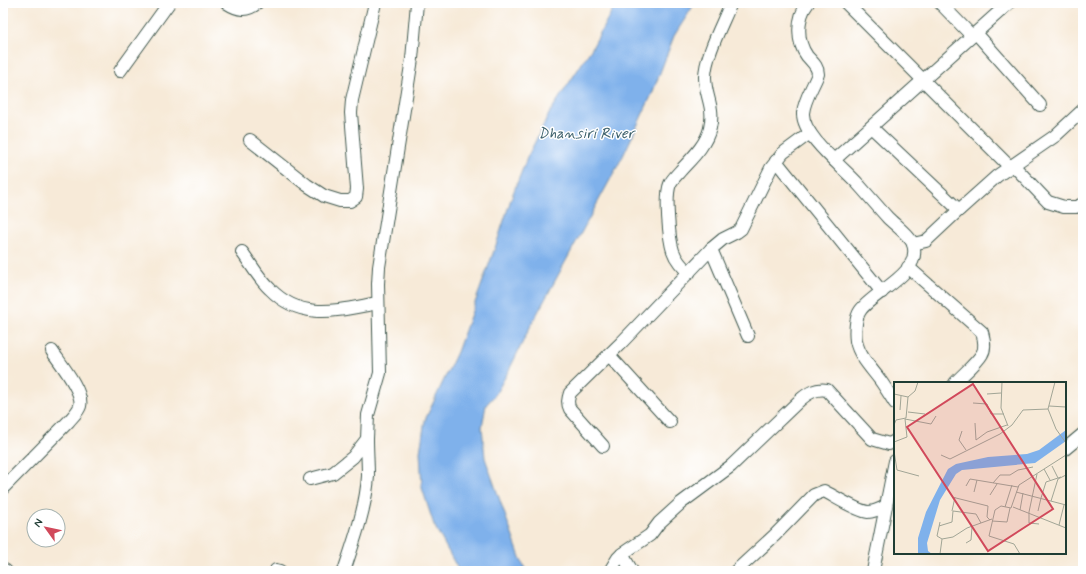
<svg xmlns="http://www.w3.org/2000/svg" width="1086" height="574" font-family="Mynerve,sans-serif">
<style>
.water{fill:#7fb1eb;stroke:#4f7790}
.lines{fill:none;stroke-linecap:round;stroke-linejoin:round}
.minor-casing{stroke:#3f574d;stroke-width:14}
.minor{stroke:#fff;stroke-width:12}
.labels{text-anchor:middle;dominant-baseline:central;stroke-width:3;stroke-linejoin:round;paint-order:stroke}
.water-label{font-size:15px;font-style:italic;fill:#3c606b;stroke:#fff}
.inset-road{fill:none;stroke:#a1a596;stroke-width:1}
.view{fill:#d1495b;fill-opacity:0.15;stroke:#d1495b;stroke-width:2}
.inset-edge{fill:none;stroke:#1f3d34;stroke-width:2}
</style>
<rect width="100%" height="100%" fill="#fff"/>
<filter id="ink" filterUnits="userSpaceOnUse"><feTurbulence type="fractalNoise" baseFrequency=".025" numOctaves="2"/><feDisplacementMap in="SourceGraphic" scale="8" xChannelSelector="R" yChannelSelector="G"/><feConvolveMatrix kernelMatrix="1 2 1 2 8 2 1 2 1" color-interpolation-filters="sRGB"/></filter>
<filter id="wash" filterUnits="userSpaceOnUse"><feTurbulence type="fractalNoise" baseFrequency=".012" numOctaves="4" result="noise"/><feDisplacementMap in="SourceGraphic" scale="16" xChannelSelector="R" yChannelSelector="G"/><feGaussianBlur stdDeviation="0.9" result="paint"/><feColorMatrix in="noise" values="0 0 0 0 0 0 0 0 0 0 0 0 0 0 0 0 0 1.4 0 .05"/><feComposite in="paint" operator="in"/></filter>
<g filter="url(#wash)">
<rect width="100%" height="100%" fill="#f7ead8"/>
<path class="water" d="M616 3H695L674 36 652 94 623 156 531 325 509 370 495 395 486 405 482 427 485 458 521 560 526 571H459L434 525 422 488 420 452 425 420 457 352 495 248 512 196 527 158 550 112 592 48Z"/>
</g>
<g filter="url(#ink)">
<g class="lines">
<defs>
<g id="minor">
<path d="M227 3C238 10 247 12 257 3"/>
<path d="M808 3C797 17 796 41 807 56 812 62 818 66 818 74 813 87 804 100 803 113 802 136 844 168 858 184 868 195 878 207 888 218 895 225 910 236 913 244 923 274 872 292 860 311 855 318 855 334 856 341 859 356 871 368 880 380 885 387 890 395 895 403"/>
<path d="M846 3 1010 167"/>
<path d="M940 3 972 36"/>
<path d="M976 33 1040 105"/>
<path d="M120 71 169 3"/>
<path d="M871 127 959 210"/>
<path d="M250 140 307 185 324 196 340 201H350L356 197 357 189 351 113 352 100 375 3"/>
<path d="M834 160 1009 3"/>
<path d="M776 161 882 292"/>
<path d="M1013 165 1048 202 1064 207H1076L1083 204"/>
<path d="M913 244 926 241 959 210 997 176 1055 136 1083 110"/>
<path d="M711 249 748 336"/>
<path d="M242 252C251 264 259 279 270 289 302 322 338 310 378 303"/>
<path d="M908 267 982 332C984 339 986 348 982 354 977 363 962 375 955 383"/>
<path d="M689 273C682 266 676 260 673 251 669 239 665 196 670 184 672 179 677 175 681 170 692 158 706 145 710 128 715 106 705 97 705 77 705 56 723 23 731 3"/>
<path d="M609 355 670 422"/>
<path d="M603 446 570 409C567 403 568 399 570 393L622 342 711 249 723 239 737 232 741 229 771 168 783 153 810 133"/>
<path d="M1065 449 1083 434"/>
<path d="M310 479 333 473 353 457 367 439 368 415 380 373 378 284 379 267 412 59 417 3"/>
<path d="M3 488 69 421C73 416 78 412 80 406 84 392 60 363 52 351"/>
<path d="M622 554 632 571"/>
<path d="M3 569 6 571"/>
<path d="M276 570 280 571"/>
<path d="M344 571C354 541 366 508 368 476 368 463 367 451 367 439"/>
<path d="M610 571 618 558 622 554 650 535 659 523 681 503 731 466 800 400C808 393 816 388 827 390L872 439 889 444 895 441"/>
<path d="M736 571 775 535 814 495 824 491C834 496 857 511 868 512 874 512 880 509 886 506"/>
<path d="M873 571 895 461"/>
</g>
</defs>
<use href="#minor" class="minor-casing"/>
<use href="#minor" class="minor"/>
</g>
</g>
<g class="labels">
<g class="water-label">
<text x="586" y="134">Dhansiri River</text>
</g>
</g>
<g transform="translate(894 382)">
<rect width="172" height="172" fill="#f7ead8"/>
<path d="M172 48V59L141 81 68 88 62 92 46 118 33 161 34 169 38 172H24V156L32 130 54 87 62 82 94 75 133 72 145 68Z" fill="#7fb1eb"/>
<path class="inset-road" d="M108 0 107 26 114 44M161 0 154 27 162 47 172 61M0 12 14 15 21 9 24 0M93 12 107 11M79 21 93 22 97 32H110M155 24 172 25M6 28 7 14M14 30 31 32M11 37 37 42 42 34M81 41 82 58 93 50 113 43M0 43 2 38 12 36 14 15M68 49 65 58 72 68M0 60 13 55 11 37M0 69 3 88 25 94M47 73 56 77 106 52 118 43 129 28 154 27M158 84 164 96M150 87 156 98M99 101 106 93H116L124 88 139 85M72 104 76 97 124 105M80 110 83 98M122 110 172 123M96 113 103 102M58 115 94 124 93 135 96 138M147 116 152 100 167 95M157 119 164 97 172 93M111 125 118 103M119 125 172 146M126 128 129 111M58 129 61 115M144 129 147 116M135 130 143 92M135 130V141L145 142M98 139 113 140 116 126M46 140 43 154 48 157M165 143 170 123M45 144 58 140 59 129 82 132 87 141M72 161 77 158 78 145M46 172 48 157 59 155 73 146 98 137M126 172 120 162 95 154 101 128 107 124 117 126 125 103 172 73"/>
<path class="view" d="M79 2 159 127 94 169 13 45Z"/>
<rect width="172" height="172" class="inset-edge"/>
</g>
<rect width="1086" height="574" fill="none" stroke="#fff" stroke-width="16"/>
<g transform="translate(46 528) rotate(303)"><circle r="19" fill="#ffffff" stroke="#a5b1ae"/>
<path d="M0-3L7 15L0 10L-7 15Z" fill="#d1495b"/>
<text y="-6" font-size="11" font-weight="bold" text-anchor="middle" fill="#1f3d34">N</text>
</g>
</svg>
